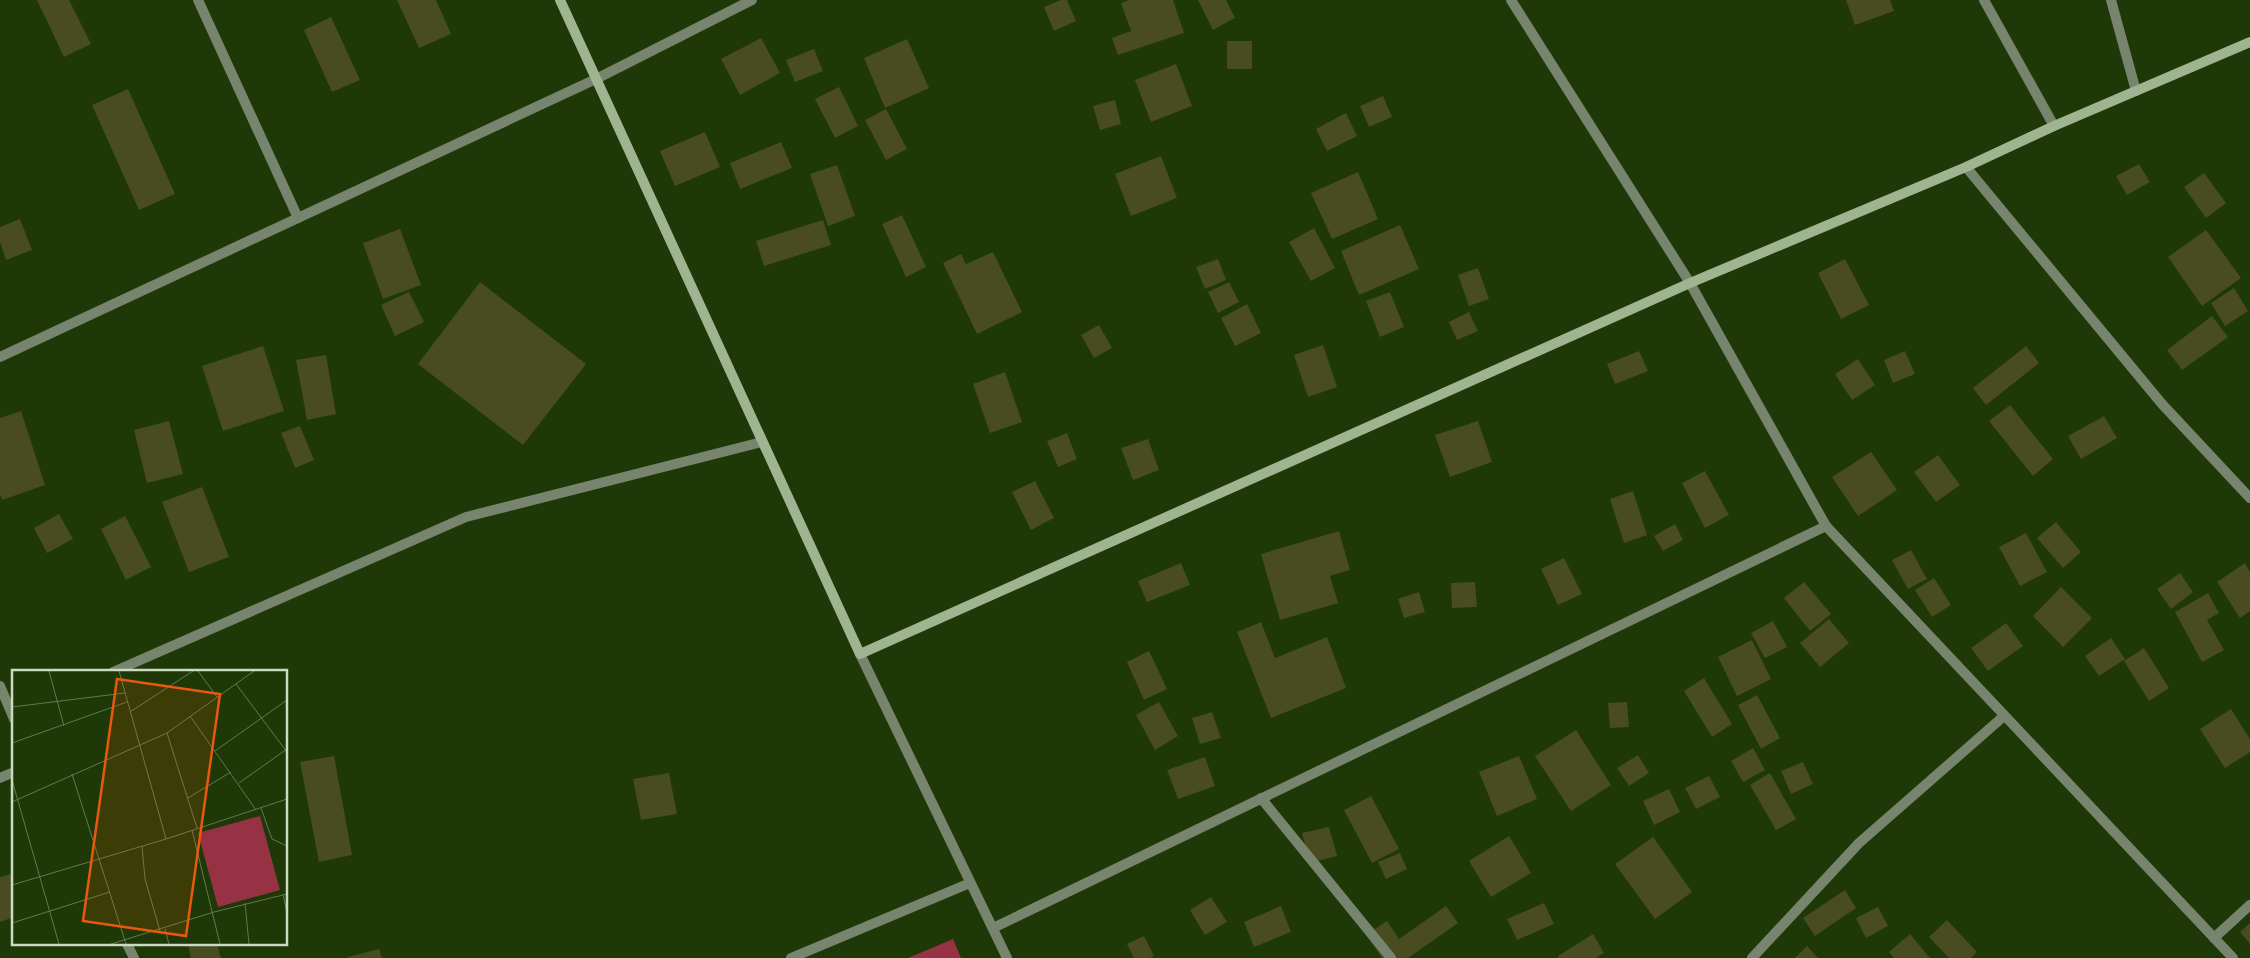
<svg xmlns="http://www.w3.org/2000/svg" width="2250" height="958" font-family="'Playfair Display',serif">
<style>
.green{fill:#963243}
.building{fill:#484c20}
.lines{fill:none;stroke-linecap:round;stroke-linejoin:round}
.minor{stroke:#77856f;stroke-width:10}
.tertiary{stroke:#77856f;stroke-width:10}
.secondary{stroke:#9fb592;stroke-width:10}
.inset-road{fill:none;stroke:#637951;stroke-width:1}
.view{fill:#e8590c;fill-opacity:0.15;stroke:#e8590c;stroke-width:2.5}
.inset-edge{fill:none;stroke:#cadbc0;stroke-width:2.5}
</style>
<rect width="100%" height="100%" fill="#1e3807"/>
<path class="green" d="M953 939 961 958H908Z"/>
<g class="building">
<path d="M37 0H69L91 44 64 57Z"/>
<path d="M397 0H436L451 34 419 48Z"/>
<path d="M1061 0H1067L1076 21 1054 31 1044 7Z"/>
<path d="M1129 0H1173L1184 33 1118 55 1112 38 1131 31 1121 3Z"/>
<path d="M1198 0H1226L1235 18 1213 30Z"/>
<path d="M1846 0H1890L1894 11 1855 25Z"/>
<path d="M331 17 360 80 332 92 304 30Z"/>
<path d="M761 38 780 73 740 95 721 59Z"/>
<path d="M907 39 929 88 885 108 864 58Z"/>
<rect x="1227" y="41" width="25" height="28"/>
<path d="M814 49 823 71 795 82 786 60Z"/>
<path d="M1176 64 1192 106 1151 122 1135 80Z"/>
<path d="M839 87 858 126 835 138 815 99Z"/>
<path d="M128 89 175 194 139 210 92 105Z"/>
<path d="M1383 96 1392 117 1369 127 1360 106Z"/>
<path d="M1115 100 1121 124 1100 130 1093 106Z"/>
<path d="M886 109 907 149 886 160 865 120Z"/>
<path d="M1346 113 1357 136 1327 151 1316 129Z"/>
<path d="M705 132 720 167 675 186 660 151Z"/>
<path d="M781 142 792 168 740 189 730 163Z"/>
<path d="M1161 156 1177 198 1131 216 1115 174Z"/>
<path d="M2139 164 2150 182 2127 195 2116 176Z"/>
<path d="M837 165 855 216 828 226 810 174Z"/>
<path d="M1358 172 1378 219 1332 239 1311 193Z"/>
<path d="M2204 173 2226 203 2206 218 2184 187Z"/>
<path d="M902 215 926 267 906 277 882 224Z"/>
<path d="M20 219 32 250 6 260 0 242V227Z"/>
<path d="M823 220 831 245 764 266 756 241Z"/>
<path d="M1400 225 1419 269 1359 295 1341 251Z"/>
<path d="M1314 228 1335 268 1311 281 1289 242Z"/>
<path d="M400 229 421 285 383 299 363 243Z"/>
<path d="M2206 230 2241 278 2202 306 2168 257Z"/>
<path d="M993 252 1022 312 977 334 943 263 961 254 966 264Z"/>
<path d="M1218 259 1226 280 1205 289 1196 267Z"/>
<path d="M1845 259 1869 305 1841 319 1818 273Z"/>
<path d="M1478 268 1489 299 1469 306 1458 275Z"/>
<path d="M480 282 586 364 523 445 418 364Z"/>
<path d="M1229 282 1239 302 1218 313 1208 292Z"/>
<path d="M2234 288 2248 311 2225 326 2211 303Z"/>
<path d="M409 292 424 322 395 336 381 305Z"/>
<path d="M1390 292 1404 327 1380 337 1366 301Z"/>
<path d="M1247 304 1261 333 1235 346 1221 318Z"/>
<path d="M1469 312 1478 331 1457 340 1449 322Z"/>
<path d="M2212 316 2228 337 2182 370 2167 350Z"/>
<path d="M1099 325 1112 348 1094 358 1081 335Z"/>
<path d="M1323 345 1337 387 1308 397 1294 355Z"/>
<path d="M263 346 284 411 223 431 202 366Z"/>
<path d="M2026 346 2039 363 1986 405 1973 388Z"/>
<path d="M1639 351 1648 371 1615 384 1607 364Z"/>
<path d="M1905 351 1915 374 1893 383 1884 360Z"/>
<path d="M326 355 336 414 307 420 296 360Z"/>
<path d="M1858 359 1875 385 1852 400 1835 374Z"/>
<path d="M1005 372 1022 422 990 433 973 384Z"/>
<path d="M2010 405 2053 459 2033 476 1989 421Z"/>
<path d="M21 411 45 485 2 500 0 494V418Z"/>
<path d="M2104 416 2117 438 2081 459 2068 436Z"/>
<path d="M169 421 183 474 147 483 134 430Z"/>
<path d="M1478 421 1492 462 1450 477 1435 435Z"/>
<path d="M300 426 314 460 295 468 281 433Z"/>
<path d="M1067 433 1077 459 1058 467 1047 441Z"/>
<path d="M1148 439 1159 470 1133 480 1121 448Z"/>
<path d="M1871 452 1897 490 1858 516 1832 477Z"/>
<path d="M1938 455 1960 485 1936 502 1914 472Z"/>
<path d="M1705 471 1729 515 1705 528 1682 483Z"/>
<path d="M1035 481 1054 518 1031 530 1012 492Z"/>
<path d="M202 487 229 557 189 572 162 502Z"/>
<path d="M1633 491 1647 535 1624 543 1610 499Z"/>
<path d="M59 514 73 539 47 553 34 528Z"/>
<path d="M125 516 151 567 126 580 101 529Z"/>
<path d="M2056 522 2081 552 2063 568 2037 538Z"/>
<path d="M1675 524 1683 540 1663 551 1654 536Z"/>
<path d="M1339 531 1350 570 1330 576 1338 603 1280 620 1261 554Z"/>
<path d="M2026 533 2047 572 2020 586 1999 547Z"/>
<path d="M1911 550 1927 579 1908 589 1892 560Z"/>
<path d="M1564 558 1582 594 1558 605 1541 569Z"/>
<path d="M1181 563 1190 585 1147 602 1138 581Z"/>
<path d="M2245 563 2250 572V611L2240 618 2217 582Z"/>
<path d="M2180 573 2193 592 2171 609 2157 589Z"/>
<path d="M1934 578 1951 605 1932 617 1915 590Z"/>
<path d="M1475 582 1477 607 1452 608 1451 583Z"/>
<path d="M1804 582 1831 614 1810 631 1784 598Z"/>
<path d="M2061 587 2092 618 2063 647 2033 616Z"/>
<path d="M1419 592 1425 612 1404 618 1398 599Z"/>
<path d="M2208 593 2219 613 2207 620 2224 650 2202 662 2175 612Z"/>
<path d="M1829 619 1849 643 1820 667 1800 643Z"/>
<path d="M1773 621 1787 647 1765 658 1751 633Z"/>
<path d="M1261 622 1275 658 1327 637 1346 688 1271 718 1237 632Z"/>
<path d="M2006 623 2023 646 1988 671 1971 648Z"/>
<path d="M2111 638 2125 659 2099 676 2085 656Z"/>
<path d="M1752 640 1771 679 1737 696 1718 657Z"/>
<path d="M2144 648 2169 688 2149 701 2124 661Z"/>
<path d="M1149 651 1167 689 1144 700 1127 662Z"/>
<path d="M1704 678 1732 724 1712 737 1684 691Z"/>
<path d="M1757 695 1780 738 1761 749 1738 705Z"/>
<path d="M1159 702 1178 736 1155 750 1136 715Z"/>
<path d="M1627 702 1629 727 1610 728 1608 703Z"/>
<path d="M2231 709 2250 739V752L2225 768 2200 729Z"/>
<path d="M1212 712 1221 738 1200 744 1192 718Z"/>
<path d="M1576 730 1611 785 1571 811 1535 756Z"/>
<path d="M1753 748 1765 770 1743 782 1731 761Z"/>
<path d="M1638 755 1649 773 1629 786 1617 768Z"/>
<path d="M334 756 352 855 319 862 300 762Z"/>
<path d="M1519 756 1537 799 1497 816 1479 772Z"/>
<path d="M1205 757 1215 786 1178 799 1167 770Z"/>
<path d="M1803 762 1813 784 1791 794 1781 771Z"/>
<path d="M669 773 677 814 641 820 633 779Z"/>
<path d="M1770 773 1796 819 1776 830 1750 785Z"/>
<path d="M1709 776 1720 797 1696 809 1685 788Z"/>
<path d="M1669 789 1680 812 1654 825 1643 801Z"/>
<path d="M1371 796 1399 849 1372 863 1344 810Z"/>
<path d="M1329 827 1337 856 1310 863 1302 833Z"/>
<path d="M1509 836 1531 873 1491 897 1469 861Z"/>
<path d="M1653 837 1692 892 1655 919 1615 864Z"/>
<path d="M1400 853 1407 869 1386 879 1378 862Z"/>
<path d="M14 873V917L0 922V877Z"/>
<path d="M1845 890 1856 908 1815 936 1803 918Z"/>
<path d="M1211 897 1227 922 1205 935 1190 910Z"/>
<path d="M1544 903 1554 924 1517 940 1507 919Z"/>
<path d="M1281 906 1291 932 1254 947 1244 922Z"/>
<path d="M1446 906 1458 923 1408 958H1382L1366 935 1387 921 1399 939Z"/>
<path d="M1878 907 1888 926 1866 938 1856 918Z"/>
<path d="M1947 920 1977 952 1971 958H1949L1929 937Z"/>
<path d="M2250 923V944L2240 932Z"/>
<path d="M1593 934 1604 953 1596 958H1559L1558 956Z"/>
<path d="M1910 934 1930 958H1894L1889 952Z"/>
<path d="M1144 936 1154 956 1150 958H1134L1127 944Z"/>
<path d="M188 944H217L221 958H191Z"/>
<path d="M1807 946 1818 958H1795Z"/>
<path d="M379 949 382 958H348V957Z"/>
</g>
<g class="lines">
<g class="minor">
<path d="M198 0 298 218"/>
<path d="M1511 0 1690 283 1826 526 2233 958"/>
<path d="M1984 0 2054 126"/>
<path d="M2111 0 2136 91"/>
<path d="M1966 167 2162 404 2250 498"/>
<path d="M0 357 596 79 752 0"/>
<path d="M113 672 466 517 762 442"/>
<path d="M0 686 14 719"/>
<path d="M0 778 14 772"/>
<path d="M1261 798 1391 958"/>
<path d="M993 928 1826 526"/>
<path d="M2214 938 2250 905"/>
<path d="M127 944 134 958"/>
<path d="M791 958 970 883"/>
<path d="M1752 958 1859 843 2004 716"/>
</g>
<path class="tertiary" d="M860 654 1007 958"/>
<path class="secondary" d="M560 0 860 654 1690 283 1966 167 2054 126 2250 42"/>
</g>
<g transform="translate(12 670)">
<rect width="275" height="275" fill="#1e3807"/>
<path d="M248 146 268 220 206 237 186 163Z" fill="#963243"/>
<path class="inset-road" d="M37 1 52 56M186 1 205 27M224 14 275 82M0 37 113 23M118 42 181 1M178 46 244 140M155 63 185 158M0 73 115 32M203 81 275 30M60 104 114 274M0 110 47 274M227 113 275 79M176 128 219 102M0 132 155 63 242 1M249 138 260 169 275 176M180 160 208 274M154 169 275 129M130 176 133 209 148 261M0 215 154 169 107 1M271 224 275 243M233 233 237 274M0 253 98 222M153 259 157 274M99 274 202 242 275 224"/>
<path class="view" d="M105 9 208 24 174 266 71 251Z"/>
<rect width="275" height="275" class="inset-edge"/>
</g>
</svg>
